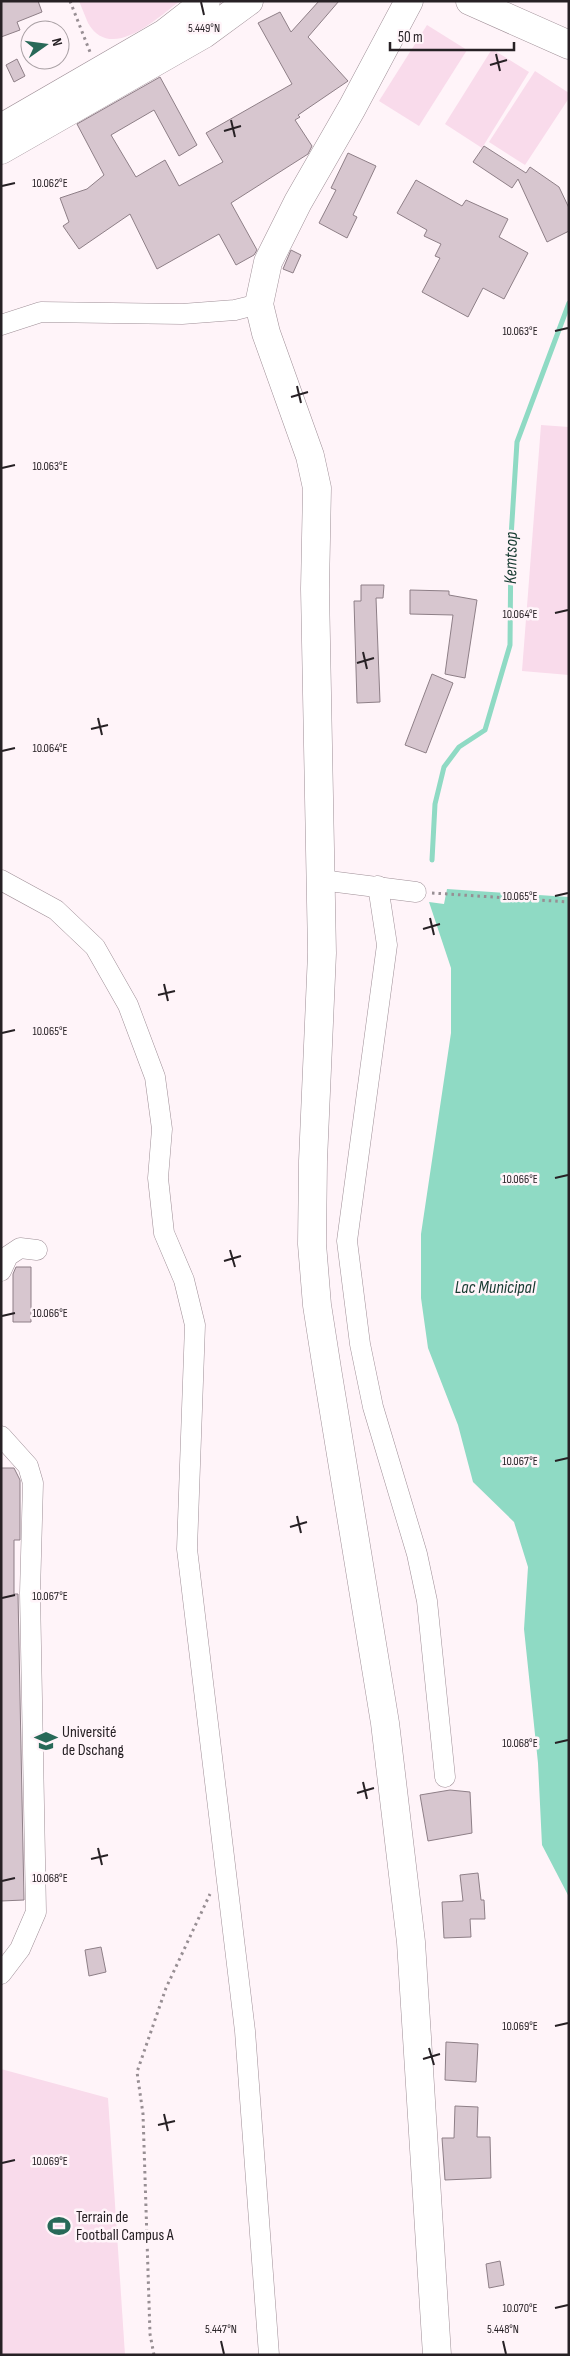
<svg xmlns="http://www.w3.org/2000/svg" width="570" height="2356" font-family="'Sofia Sans Condensed',sans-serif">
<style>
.green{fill:#f9dbeb}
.water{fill:#8fdac4}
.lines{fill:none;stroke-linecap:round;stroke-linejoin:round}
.stream{stroke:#8fdac4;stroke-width:5}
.building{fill:#d7c6cf;stroke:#8e7f87}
.street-casing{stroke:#9f8f97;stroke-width:21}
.secondary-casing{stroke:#9f8f97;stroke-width:29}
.primary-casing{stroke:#9f8f97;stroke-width:29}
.path{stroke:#978e93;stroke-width:3;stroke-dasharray:2.5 4;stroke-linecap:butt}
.street{stroke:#fff;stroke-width:20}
.secondary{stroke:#fff;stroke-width:28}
.primary{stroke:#fff;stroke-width:28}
.ticks{fill:none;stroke:#272125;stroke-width:2}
.labels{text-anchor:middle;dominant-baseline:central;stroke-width:5;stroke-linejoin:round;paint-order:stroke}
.poi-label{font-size:16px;fill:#272125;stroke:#fff4f9;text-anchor:start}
.water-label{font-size:18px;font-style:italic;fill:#163a30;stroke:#fff4f9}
.ticks-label{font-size:12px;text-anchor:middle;fill:#272125;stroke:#fff4f9;stroke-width:5;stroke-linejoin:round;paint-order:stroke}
</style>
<rect width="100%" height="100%" fill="#fff4f9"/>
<g class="green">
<path d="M79 1H180C157 18 111 63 88 23 85 16 82 8 79 1Z"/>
<path d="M427 25 467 50 419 126 379 101Z"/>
<path d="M492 49 529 72 482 148 445 124Z"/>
<path d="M535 71 569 93V98L525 165 489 142Z"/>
<path d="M541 425 569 427V675L522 671Z"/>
<path d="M1 2069 108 2098 125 2355H1Z"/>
</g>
<path class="water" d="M447 889 569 897V1897L542 1845 538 1763 524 1629 528 1567 514 1522 473 1482 458 1425 428 1348 421 1298V1234L451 1033V968L429 902 444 904Z"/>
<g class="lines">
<path class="stream" d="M432 860 435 804 444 767 459 747 485 730 510 645 511 537 517 442 569 303"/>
</g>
<g class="building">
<path d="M1 1H38L42 12 17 22 20 30 1 37Z"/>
<path d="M319 1H339L308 37 348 81 298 115 300 117 295 120 312 146 308 154 231 203 257 250 254 255 236 265 219 234 157 269 130 214 79 249 63 226 69 222 60 198 87 189 104 175 77 124 160 77 197 145 179 156 154 110 111 135 136 177 165 160 179 186 223 162 206 133 292 84 258 23 280 12 291 32Z"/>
<path d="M17 59 25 76 14 82 6 65Z"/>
<path d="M484 146 526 173 530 167 559 187 569 208V231L547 242 518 179 512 188 473 162Z"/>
<path d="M348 153 376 166 353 215 357 217 347 238 319 223 336 190 331 188Z"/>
<path d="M416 180 462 206 466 200 508 219 499 237 528 253 504 299 483 288 468 317 422 292 440 258 435 256 441 244 424 236 427 230 397 213Z"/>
<path d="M291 250 301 255 293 273 283 269Z"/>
<path d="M361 585H384L383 598H376L380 702 357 703 354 601H361Z"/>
<path d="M410 590 449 591V595L477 600 465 678 445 674 453 615 410 614Z"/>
<path d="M432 674 453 683 426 753 405 745Z"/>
<path d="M16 1267H31V1322H13V1274Z"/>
<path d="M1 1468H14L20 1480V1540H14V1594H18L24 1900 1 1901Z"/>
<path d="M450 1790 470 1792 472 1833 428 1841 420 1795Z"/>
<path d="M478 1873 481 1900H484L485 1919H470L471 1937 444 1938 442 1902 463 1901 460 1875Z"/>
<path d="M101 1947 106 1972 89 1976 85 1950Z"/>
<path d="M446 2042 478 2044 476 2082 445 2080Z"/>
<path d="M455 2106 478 2107 477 2137H490L491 2178 445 2180 442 2138H454Z"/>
<path d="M500 2261 504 2285 489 2288 486 2264Z"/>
</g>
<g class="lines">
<defs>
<g id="street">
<path d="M1 325 41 312 182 314 235 310 259 304"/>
<path d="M1 880 56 910 95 947 128 1005 155 1077 162 1129 158 1178 164 1233 184 1280 195 1325 187 1549 245 2031 269 2355"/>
<path d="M321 880 416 892"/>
<path d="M378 886 387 945 347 1241 360 1344 373 1407 417 1554 427 1601 445 1777"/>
<path d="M1 1271 8 1256 20 1248 37 1250"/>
<path d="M1 1436 28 1466 33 1483 30 1593 36 1912 20 1949 1 1974"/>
</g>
<g id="secondary">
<path d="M409 1 352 108 298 202 268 262 259 304 266 333 310 456 317 488 315 589 322 953 313 1161 312 1244 317 1305 327 1369 385 1723 411 1942 437 2355"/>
<path d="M1 128 165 33 206 1"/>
<path d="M1 150 204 34 249 1"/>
</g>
<path id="primary" d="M470 1 569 45"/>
</defs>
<use href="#street" class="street-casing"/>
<use href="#secondary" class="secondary-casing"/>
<use href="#primary" class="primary-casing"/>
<g class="path">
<path d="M70 1 90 52"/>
<path d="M432 893 569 902"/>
<path d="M154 2355 150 2334 143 2114 137 2072 166 1988 210 1894"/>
</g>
<use href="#street" class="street"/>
<use href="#secondary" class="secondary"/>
<use href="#primary" class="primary"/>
</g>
<path class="ticks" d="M201 2 204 15M496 54 500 71M490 65 507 60M231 120 235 137M224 131 241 126M2 186 15 183M555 331 568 328M297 386 301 403M291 397 308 392M2 468 15 465M555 613 568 610M363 652 367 669M357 663 374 658M98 718 102 735M91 729 108 725M2 751 15 748M555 896 568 893M430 918 434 935M423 929 440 924M164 984 168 1001M158 995 175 991M2 1033 15 1030M555 1178 568 1175M230 1250 235 1267M224 1261 241 1256M2 1316 15 1313M555 1461 568 1458M297 1516 301 1533M290 1527 307 1522M2 1598 15 1595M555 1743 568 1740M363 1782 367 1799M357 1793 374 1788M98 1848 102 1865M91 1859 108 1855M2 1881 15 1878M555 2026 568 2023M429 2048 434 2065M423 2059 440 2054M164 2114 168 2131M158 2125 175 2121M2 2163 15 2160M555 2308 568 2305M221 2341 224 2354M503 2341 506 2354"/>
<defs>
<symbol id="university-bare" viewBox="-9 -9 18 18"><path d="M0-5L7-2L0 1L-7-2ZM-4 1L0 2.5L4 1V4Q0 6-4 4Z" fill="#286958" stroke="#fff4f9" stroke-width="2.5" paint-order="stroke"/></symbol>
<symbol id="stadium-bare" viewBox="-9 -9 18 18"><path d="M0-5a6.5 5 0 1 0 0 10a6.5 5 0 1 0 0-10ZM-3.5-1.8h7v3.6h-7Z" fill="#286958" stroke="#fff4f9" stroke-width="2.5" paint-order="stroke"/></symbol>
</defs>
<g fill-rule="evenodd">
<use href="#university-bare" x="30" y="1725" width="32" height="32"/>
<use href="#stadium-bare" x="43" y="2210" width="32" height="32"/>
</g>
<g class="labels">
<g class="poi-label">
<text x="62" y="1732">Université<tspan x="62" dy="18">de Dschang</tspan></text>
<text x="76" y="2217">Terrain de<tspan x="76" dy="18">Football Campus A</tspan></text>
</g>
<g class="water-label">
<text transform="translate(511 558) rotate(-89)">Kemtsop</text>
<text x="495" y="1287">Lac Municipal</text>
</g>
</g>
<g class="ticks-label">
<text x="204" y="32">5.449°N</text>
<text x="50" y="187">10.062°E</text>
<text x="520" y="335">10.063°E</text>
<text x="50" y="470">10.063°E</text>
<text x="520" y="618">10.064°E</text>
<text x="50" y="752">10.064°E</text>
<text x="520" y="900">10.065°E</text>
<text x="50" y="1035">10.065°E</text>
<text x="520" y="1183">10.066°E</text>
<text x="50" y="1317">10.066°E</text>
<text x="520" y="1465">10.067°E</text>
<text x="50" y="1600">10.067°E</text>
<text x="520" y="1747">10.068°E</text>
<text x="50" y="1882">10.068°E</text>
<text x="520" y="2030">10.069°E</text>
<text x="50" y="2165">10.069°E</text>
<text x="520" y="2312">10.070°E</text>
<text x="221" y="2333">5.447°N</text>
<text x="503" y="2333">5.448°N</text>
</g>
<rect width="570" height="2356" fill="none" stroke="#272125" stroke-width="5"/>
<g transform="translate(45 45) rotate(76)"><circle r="24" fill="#fff4f9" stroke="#a9a0a4"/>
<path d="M0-4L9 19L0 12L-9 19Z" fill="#286958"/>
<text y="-8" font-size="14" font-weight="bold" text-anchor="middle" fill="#272125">N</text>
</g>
<path d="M390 42v8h124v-8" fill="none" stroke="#272125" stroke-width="2.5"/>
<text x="398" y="42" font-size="15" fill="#272125" stroke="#fff4f9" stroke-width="4" paint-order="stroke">50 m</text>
</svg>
